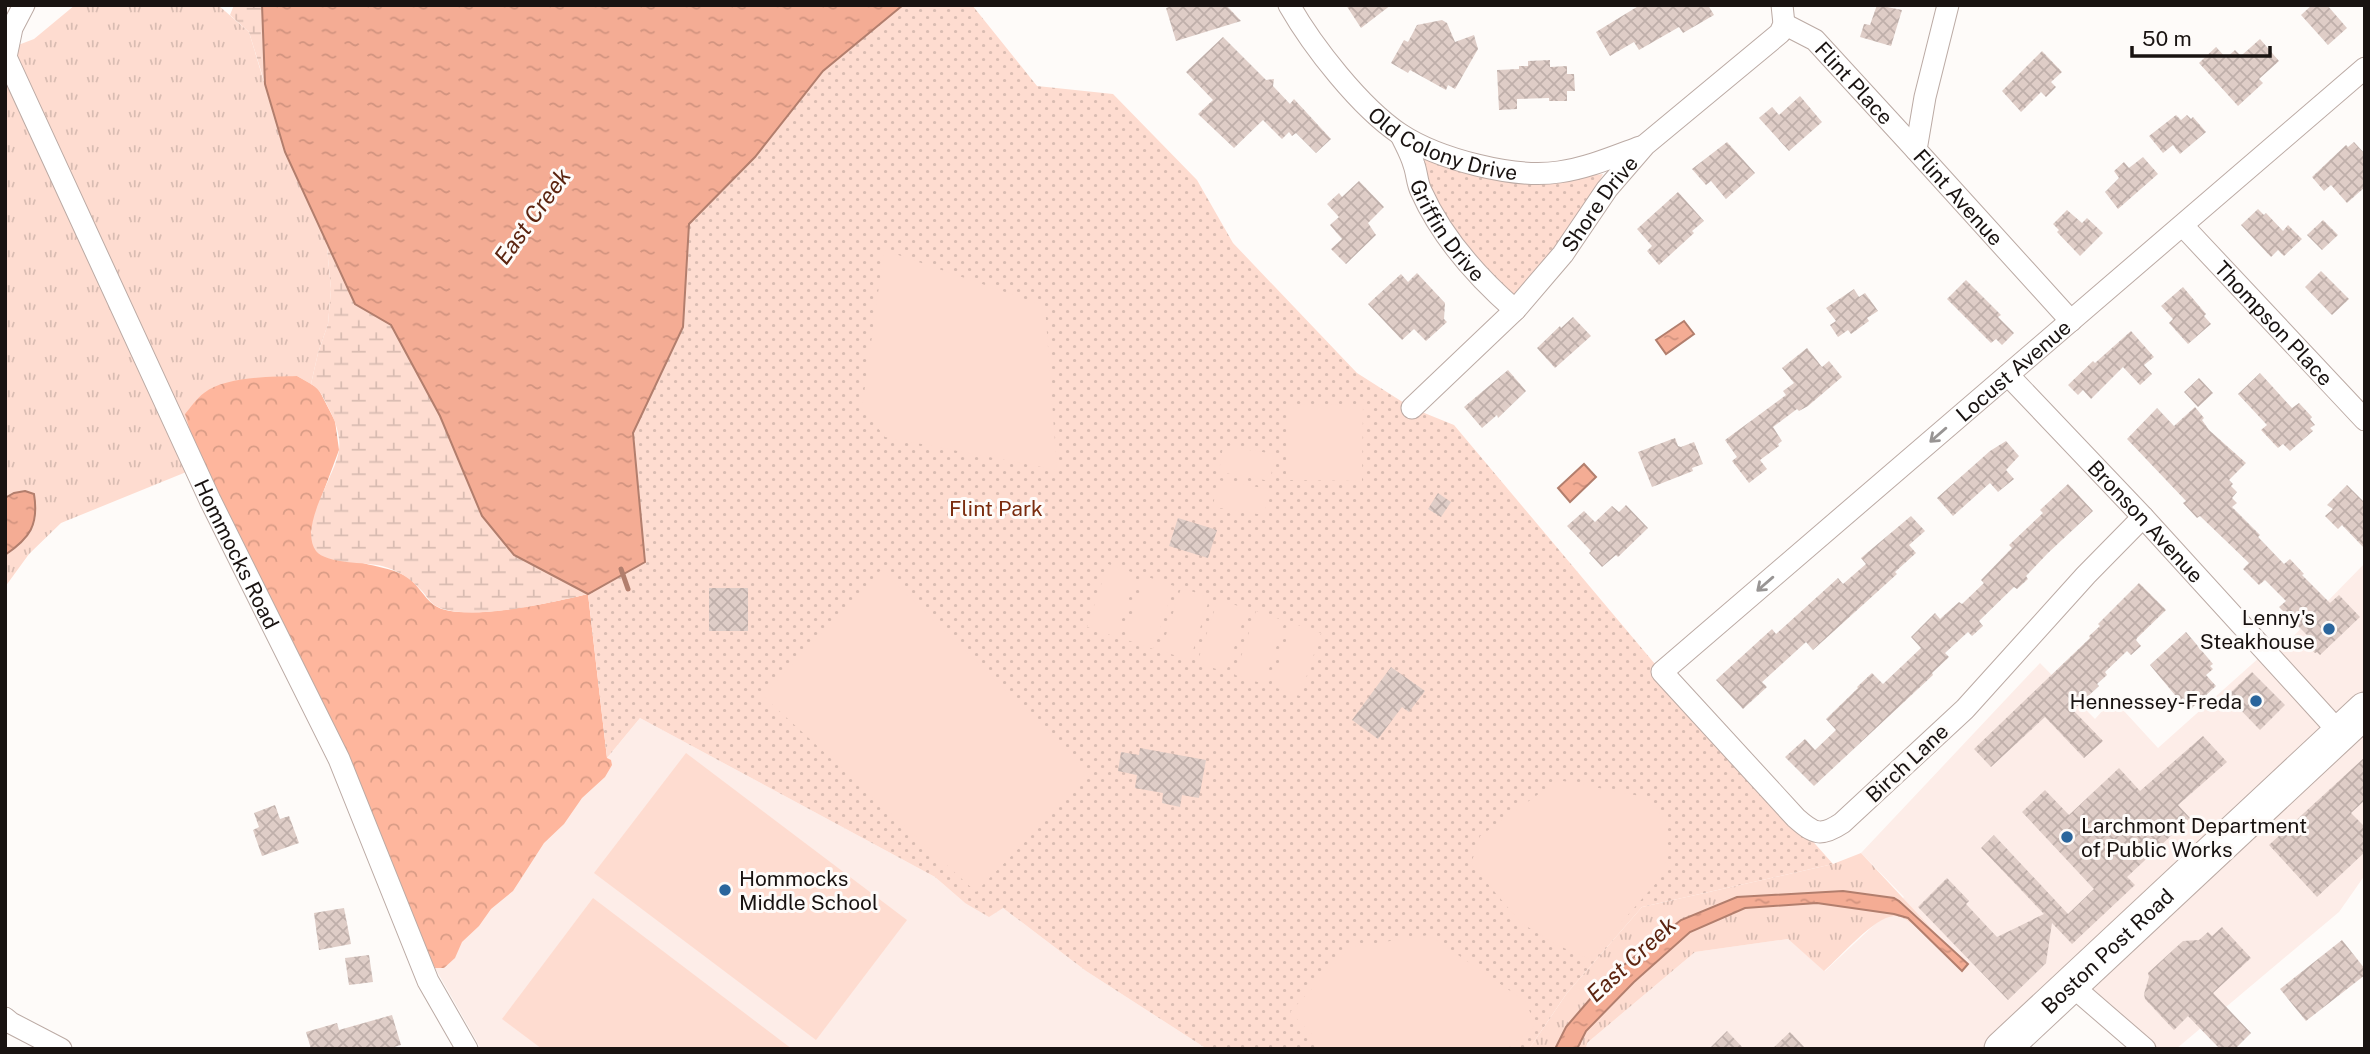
<svg xmlns="http://www.w3.org/2000/svg" width="2370" height="1054" font-family="'Public Sans',sans-serif">
<style>
.built{fill:#fdede8}
.grass{fill:url(#grass-tufts)}
.forest{fill:url(#forest-crowns)}
.wetland{fill:url(#wetland-marsh)}
.park{fill:url(#park-dots)}
.garden{fill:#fedcd0}
.water{fill:url(#water-ripples);stroke:#b27e6d;stroke-width:2}
.lines{fill:none;stroke-linecap:round;stroke-linejoin:round}
.stream{stroke:#b27e6d;stroke-width:5}
.building{fill:url(#building-cross-hatch)}
.street-casing{stroke:#bbaaa4;stroke-width:23}
.primary-casing{stroke:#bbaaa4;stroke-width:37}
.street{stroke:#fff;stroke-width:21}
.primary{stroke:#fff;stroke-width:35}
.oneway{stroke:#989594}
.poi-dot{fill:#2a659c;stroke:#fefbf9;stroke-width:2.5}
.labels{text-anchor:middle;dominant-baseline:central;stroke-width:6;stroke-linejoin:round;paint-order:stroke}
.street-label{font-size:21px;fill:#191311;stroke:#fefbf9}
.park-label{font-size:21px;fill:#7a2c0e;stroke:#fefbf9}
.poi-label{font-size:21px;fill:#191311;stroke:#fefbf9;text-anchor:end}
.water-label{font-size:23px;font-style:italic;fill:#5b2410;stroke:#fefbf9}
</style>
<defs>
<pattern id="grass-tufts" width="24" height="20" patternUnits="userSpaceOnUse" patternTransform="scale(1.75)"><rect width="24" height="20" fill="#fedcd0"/><path d="M3 7l-1-3M5 7V3M7 7l1-3M15 17l-1-3M17 17v-4M19 17l1-3" fill="none" stroke="#d9bcb2"/></pattern>
<pattern id="forest-crowns" width="20" height="18" patternUnits="userSpaceOnUse" patternTransform="scale(1.75)"><rect width="20" height="18" fill="#feb69d"/><path d="M2 6a3 3 0 1 1 6 0M12 15a3 3 0 1 1 6 0" fill="none" stroke="#d99c86"/></pattern>
<pattern id="wetland-marsh" width="20" height="14" patternUnits="userSpaceOnUse" patternTransform="scale(1.75)"><rect width="20" height="14" fill="#fedcd0"/><path d="M1 5h8M5 5V1M11 12h8M15 12V8" fill="none" stroke="#d9bcb2"/></pattern>
<pattern id="park-dots" width="8" height="8" patternUnits="userSpaceOnUse" patternTransform="scale(1.75)"><rect width="8" height="8" fill="#fedcd0"/><path d="M2 2h.1M6 6h.1" fill="none" stroke="#d9bcb2" stroke-width="1.8" stroke-linecap="round"/></pattern>
<pattern id="water-ripples" width="26" height="14" patternUnits="userSpaceOnUse" patternTransform="scale(1.75)"><rect width="26" height="14" fill="#f4ac94"/><path d="M2 4q2-2 4 0t4 0M15 11q2-2 4 0t4 0" fill="none" stroke="#d1937f"/></pattern>
<pattern id="building-cross-hatch" width="8" height="8" patternUnits="userSpaceOnUse" patternTransform="scale(1.75)"><rect width="8" height="8" fill="#dfcdc7"/><path d="M0 0l8 8M0 8l8-8" fill="none" stroke="#bfafaa"/></pattern>
</defs>
<rect width="100%" height="100%" fill="#fefbf9"/>
<g class="built">
<path d="M2365 563V875L2339 912 2176 1049H2158L2072 981 1997 1049H1586L1587 1043 1695 952 1788 939 1825 971 1904 897 1861 853 2040 663 2095 719 2113 699 2158 748 2270 648 2276 654Z"/>
<path d="M640 718 935 877 965 903 1003 908 1086 971 1207 1049H481L435 968Z"/>
</g>
<g class="grass">
<path d="M75 5H218L249 32 285 152 326 237 331 289 328 324 318 353 311 384 297 376 201 466 61 523 29 554 5 587V50L34 39Z"/>
<path d="M1861 853 1943 941 1920 918 1894 898 1737 897 1681 920 1566 1027 1555 1049H1529L1567 993 1642 907 1833 864Z"/>
<path d="M1817 903 1894 914 1908 918 1923 932C1915 927 1904 915 1894 916 1874 917 1840 957 1824 971L1788 939 1695 952 1587 1043 1586 1049H1577L1586 1031 1634 983 1690 932 1745 908Z"/>
</g>
<path class="forest" d="M297 376 318 388 335 421 339 450 317 509 311 533C327 543 345 557 363 563 377 567 390 568 404 575 417 582 423 597 434 605 460 624 558 601 588 594L607 758 611 760 612 765 605 777 582 798 564 824 544 843 513 891 491 909 479 926 462 942 455 958 444 968H435L201 466 185 414C191 407 197 398 204 393 226 376 271 377 297 376Z"/>
<g class="wetland">
<path d="M234 5H262L265 84 249 32 230 15Z"/>
<path d="M326 237 355 304 391 325 514 555 588 594C554 602 467 623 436 606 430 603 427 596 422 591 411 579 398 570 382 566 366 562 326 564 316 551 298 526 336 475 339 450 341 437 335 420 329 409 324 399 321 390 311 384L318 353 328 324 331 289Z"/>
</g>
<g class="park">
<path d="M903 5H972L1037 86 1113 94 1197 180 1233 243 1357 373 1412 408 1454 425 1660 670 1833 864 1642 907 1567 993 1529 1049H1207L1086 971 1003 908 989 917 965 903 935 877 640 718 607 758 588 594 645 562 633 433 683 327 689 224 755 157 823 71Z"/>
<path d="M1419 158 1497 179 1556 180 1603 174 1588 204 1521 292 1512 296 1446 232Z"/>
</g>
<g class="garden">
<path d="M884 250 1045 306 1057 470 885 437 862 408Z"/>
<path d="M1287 404 1363 405 1362 481 1286 480Z"/>
<path d="M1223 446 1275 454 1270 481 1219 472Z"/>
<path d="M1217 480 1269 489 1264 515 1213 507Z"/>
<path d="M1108 564 1137 574 1116 637 1087 627Z"/>
<path d="M881 570 1092 773 976 892 763 696Z"/>
<path d="M1145 576 1174 586 1153 649 1124 639Z"/>
<path d="M1181 588 1210 597 1190 660 1161 651Z"/>
<path d="M1218 599 1247 609 1226 672 1197 663Z"/>
<path d="M1256 611 1285 621 1264 684 1235 675Z"/>
<path d="M1292 623 1321 633 1300 696 1271 686Z"/>
<path d="M686 753 907 920 816 1040 594 873Z"/>
<path d="M1558 780 1650 798 1666 823 1665 873 1589 959 1557 945 1521 923 1471 864 1480 836Z"/>
<path d="M593 898 792 1049H542L502 1019Z"/>
<path d="M1429 935 1525 1001 1536 1025 1507 1049H1326L1290 1012 1351 947Z"/>
</g>
<g class="water">
<path d="M262 5H903L823 71 755 157 689 224 683 327 633 433 645 562 588 594 514 555 482 516 440 416 391 325 355 304 285 152 265 84Z"/>
<path d="M1684 321 1694 334 1666 354 1656 340Z"/>
<path d="M1584 464 1596 477 1570 502 1558 488Z"/>
<path d="M25 491 34 494C39 525 30 538 5 555V498L14 493Z"/>
<path d="M1843 891 1894 898 1899 901 1968 964 1962 971 1908 918 1894 914 1817 903 1745 908 1690 932 1634 982 1586 1031 1577 1049H1555L1566 1027 1610 976 1681 920 1737 897Z"/>
</g>
<g class="lines">
<path class="stream" d="M621 569 628 589"/>
</g>
<g class="building">
<path d="M1175 5H1226L1241 21 1176 41 1166 8Z"/>
<path d="M1346 5H1391L1361 28Z"/>
<path d="M1640 5H1708L1714 15 1683 33 1679 27 1639 50 1634 42 1610 56 1596 32Z"/>
<path d="M1877 5 1902 10 1891 46 1860 37 1864 24 1870 25Z"/>
<path d="M2312 5H2327L2347 28 2328 45 2301 15Z"/>
<path d="M1442 20 1447 23 1455 42 1474 35 1478 49 1455 89 1448 85 1446 90 1410 70 1408 73 1391 63 1404 40 1408 42 1417 25Z"/>
<path d="M1223 37 1266 80 1274 79 1273 86 1290 104 1294 99 1331 139 1316 153 1296 133 1292 136 1289 132 1282 139 1263 120 1234 148 1198 114 1213 100 1186 72Z"/>
<path d="M2260 39 2279 61 2259 79 2263 83 2238 106 2199 63 2216 47 2226 58 2235 50 2241 56Z"/>
<path d="M2042 51 2062 72 2051 82 2056 87 2046 97 2041 92 2021 112 2002 91Z"/>
<path d="M1550 60V67L1567 66V74H1574L1575 91H1567V101H1549V98L1517 99V109L1499 110 1497 70 1519 69V66H1528V61Z"/>
<path d="M1800 96 1822 122 1789 151 1759 118 1772 107 1779 115Z"/>
<path d="M2176 115 2181 120 2187 115 2191 119 2193 117 2206 132 2180 154 2173 145 2163 153 2149 136Z"/>
<path d="M1727 142 1755 173 1726 199 1711 181 1706 185 1692 169Z"/>
<path d="M2354 142 2365 154V187L2347 203 2331 185 2324 191 2312 177 2346 145 2348 147Z"/>
<path d="M2143 157 2158 174 2118 209 2105 192 2119 178 2114 171 2124 162 2129 168Z"/>
<path d="M1359 181 1384 207 1368 223 1376 235 1346 264 1331 249 1342 239 1330 225 1339 217 1327 204 1339 193 1342 197Z"/>
<path d="M1678 192 1704 221 1692 231 1694 233 1659 265 1647 251 1652 246 1637 229Z"/>
<path d="M2258 209 2264 215 2266 213 2283 231 2288 225 2302 239 2284 256 2278 250 2271 257 2241 225Z"/>
<path d="M2067 210 2082 223 2087 218 2103 233 2080 256 2057 232 2059 230 2053 224Z"/>
<path d="M2323 220 2338 235 2322 250 2307 235Z"/>
<path d="M2321 271 2349 299 2332 315 2305 287Z"/>
<path d="M1417 273 1445 303 1444 319 1447 322 1426 341 1414 329 1402 340 1368 304 1401 274 1408 282Z"/>
<path d="M1966 280 2001 315 1998 317 2014 333 2002 345 1996 339 1991 343 1947 299Z"/>
<path d="M2183 287 2206 314 2204 316 2211 324 2188 344 2169 323 2173 319 2161 306Z"/>
<path d="M1854 289 1859 297 1865 293 1878 311 1867 318 1869 321 1851 334 1848 330 1838 337 1830 325 1836 321 1826 308Z"/>
<path d="M1573 317 1591 336 1555 368 1537 348 1560 326 1561 328Z"/>
<path d="M2131 331 2154 357 2144 365 2152 374 2140 385 2123 367 2091 399 2083 390 2078 395 2068 385 2093 361 2095 363Z"/>
<path d="M1807 348 1822 367 1829 361 1842 377 1808 406 1799 411 1797 409 1773 427 1782 441 1778 444 1779 446 1760 460 1767 469 1749 483 1732 461 1737 457 1725 440 1786 395 1783 391 1794 383 1782 368Z"/>
<path d="M1508 370 1526 391 1498 418 1497 415 1482 428 1464 407Z"/>
<path d="M2260 373 2292 408 2299 403 2312 417 2310 419 2315 425 2310 428 2313 431 2290 451 2283 444 2278 448 2261 430 2267 425 2238 394Z"/>
<path d="M2199 378 2213 393 2198 407 2184 392Z"/>
<path d="M2195 407 2204 418 2202 420 2209 430 2246 463 2229 480 2233 484 2231 486 2237 492 2232 498 2237 503 2232 507 2260 535 2258 537 2284 564 2290 559 2304 574 2302 575 2330 603 2339 595 2360 617 2320 655 2317 652 2315 653 2303 641 2308 636 2279 607 2286 601 2265 580 2259 585 2243 569 2249 563 2200 516 2197 518 2183 503 2186 501 2127 439 2157 408 2174 426Z"/>
<path d="M1675 438 1678 446 1681 447 1694 442 1703 464 1692 468 1693 471 1652 487 1638 452Z"/>
<path d="M2006 441 2019 456 2006 470 2014 479 1998 492 1990 483 1953 516 1937 498 1990 451Z"/>
<path d="M2068 484 2093 511 2048 553 2026 576 2028 579 2017 589 2014 587 1979 621 1983 626 1972 636 1968 632 1945 653 1949 657 1932 673 1933 675 1814 786 1785 757 1805 739 1815 750 1836 730 1826 719 1858 688 1857 687 1872 673 1883 684 1921 648 1911 637 1935 613 1940 619 1959 602 1962 604 1984 583 1981 580 2012 548 2009 545 2043 513 2040 510Z"/>
<path d="M2347 485 2365 503V549L2342 525 2338 529 2325 516 2333 509 2327 505Z"/>
<path d="M1438 493 1451 502 1441 517 1428 509Z"/>
<path d="M1626 505 1648 528 1618 557 1616 555 1602 567 1589 553 1591 551 1567 526 1584 511 1595 522 1612 506 1619 512Z"/>
<path d="M1911 516 1925 531 1909 545 1916 553 1895 572 1897 574 1813 650 1806 642 1762 682 1767 687 1743 709 1716 680 1772 629 1776 634 1838 578 1843 584 1866 564 1861 558Z"/>
<path d="M1178 518 1217 530 1208 558 1169 546Z"/>
<path d="M2139 583 2166 610 2137 638 2136 640 2141 646 2131 655 2127 651 2105 672 2107 675 2097 684 2099 686 2073 710 2103 741 2084 758 2045 717 1991 767 1974 749 2090 638 2089 636 2100 626 2098 624Z"/>
<rect x="709" y="588" width="39" height="43"/>
<path d="M2186 632 2213 664 2210 666 2213 669 2206 675 2216 686 2192 708 2183 698 2180 701 2150 665Z"/>
<path d="M1391 667 1425 691 1409 712 1402 707 1378 739 1352 720Z"/>
<path d="M2252 672 2285 705 2260 730 2227 696Z"/>
<path d="M2203 736 2227 762 2178 805 2190 818 2127 877 2135 885 2072 944 2052 923 2046 963 2008 1000 1918 907 1947 878 1969 901 1966 904 1997 937 2044 914 1981 848 1994 835 2068 914 2094 889 2022 812 2045 790 2069 815 2119 768 2140 791Z"/>
<path d="M1140 748 1206 760 1199 798 1182 795 1180 807 1162 803 1163 793 1135 788 1137 775 1118 771 1121 752 1139 755Z"/>
<path d="M2365 757V800L2351 813 2365 827V852L2317 897 2269 845Z"/>
<path d="M275 805 280 819 289 816 299 843 262 856 253 830 259 827 254 813Z"/>
<path d="M344 908 351 944 319 950 314 913Z"/>
<path d="M2222 927 2251 958 2213 993 2251 1033 2235 1049H2220L2188 1016 2174 1030 2145 999 2144 994 2149 977 2148 973 2183 941 2199 940 2208 932 2212 936Z"/>
<path d="M2342 940 2365 969V975L2306 1021 2280 989Z"/>
<path d="M369 955 373 982 349 985 345 958Z"/>
<path d="M392 1015 401 1045 387 1049H311L306 1032 337 1023 339 1030Z"/>
<path d="M1727 1031 1744 1049H1709Z"/>
<path d="M1790 1032 1806 1049H1772Z"/>
</g>
<g class="lines">
<defs>
<g id="street">
<path id="s1" d="M1289 5C1313 47 1360 107 1400 134 1438 159 1514 179 1559 172 1587 168 1613 157 1640 147"/>
<path id="s2" d="M1948 5 1925 97 1916 150 2071 321"/>
<path id="s3" d="M1784 24 1815 40 1916 150"/>
<path d="M5 55 6 57 12 28 24 5"/>
<path id="s4" d="M6 57 210 500 339 759 428 981 467 1049"/>
<path id="s5" d="M1401 135C1405 144 1411 154 1414 165 1417 173 1417 183 1421 191 1442 238 1476 276 1515 310"/>
<path id="s6" d="M2183 226 2365 420"/>
<path id="s7" d="M2008 375 2143 517 2340 733"/>
<path id="s8" d="M1412 408 1515 310 1563 254 1607 189 1645 145 1780 33 1784 24 1782 5"/>
<path id="s9" d="M2143 517 2086 575 1965 709 1842 823C1821 837 1814 834 1796 818L1662 672 2365 68"/>
<path d="M2071 985 2145 1049"/>
<path d="M5 1018 11 1023 61 1049"/>
</g>
<g id="primary">
<path id="s10" d="M2002 1049 2365 710"/>
</g>
</defs>
<use href="#street" class="street-casing"/>
<use href="#primary" class="primary-casing"/>
<use href="#street" class="street"/>
<use href="#primary" class="primary"/>
</g>
<defs><path id="oneway-shaft" d="M-6 0H5M1.5-3L5.5 0L1.5 3" fill="none" stroke-width="1.6" stroke-linecap="round" stroke-linejoin="round" transform="scale(1.75)"/></defs>
<g class="oneway">
<use href="#oneway-shaft" transform="translate(1938 435) rotate(139)"/>
<use href="#oneway-shaft" transform="translate(1765 584) rotate(139)"/>
</g>
<g class="poi-dot">
<circle cx="2329" cy="629" r="7"/>
<circle cx="2256" cy="701" r="7"/>
<circle cx="2067" cy="837" r="7"/>
<circle cx="725" cy="890" r="7"/>
</g>
<g class="labels">
<g class="street-label">
<text stroke="none"><textPath href="#s3" startOffset="93">Flint Place</textPath></text>
<text stroke="none"><textPath href="#s1" startOffset="215">Old Colony Drive</textPath></text>
<text stroke="none"><textPath href="#s2" startOffset="212">Flint Avenue</textPath></text>
<text stroke="none"><textPath href="#s8" startOffset="278">Shore Drive</textPath></text>
<text stroke="none"><textPath href="#s5" startOffset="107">Griffin Drive</textPath></text>
<text stroke="none"><textPath href="#s6" startOffset="133">Thompson Place</textPath></text>
<text stroke="none"><textPath href="#s9" startOffset="1143">Locust Avenue</textPath></text>
<text stroke="none"><textPath href="#s7" startOffset="201">Bronson Avenue</textPath></text>
<text stroke="none"><textPath href="#s4" startOffset="548">Hommocks Road</textPath></text>
<text transform="translate(1907 763) rotate(-43)">Birch Lane</text>
<text stroke="none"><textPath href="#s10" startOffset="144">Boston Post Road</textPath></text>
</g>
<g class="park-label">
<text x="996" y="508">Flint Park</text>
</g>
<g class="poi-label">
<text x="2315" y="617">Lenny's<tspan x="2315" dy="24">Steakhouse</tspan></text>
<text x="2242" y="701">Hennessey-Freda</text>
<text x="2081" y="825" text-anchor="start">Larchmont Department<tspan x="2081" dy="24">of Public Works</tspan></text>
<text x="739" y="878" text-anchor="start">Hommocks<tspan x="739" dy="24">Middle School</tspan></text>
</g>
<g class="water-label">
<text transform="translate(532 216) rotate(-54)">East Creek</text>
<text transform="translate(1631 959) rotate(-43)">East Creek</text>
</g>
</g>
<rect width="2370" height="1054" fill="none" stroke="#191311" stroke-width="14"/>
<path d="M2132 46v10h138v-10" fill="none" stroke="#191311" stroke-width="3.5"/>
<text x="2142" y="46" font-size="21" fill="#191311" stroke="#fefbf9" stroke-width="5" paint-order="stroke">50 m</text>
</svg>
